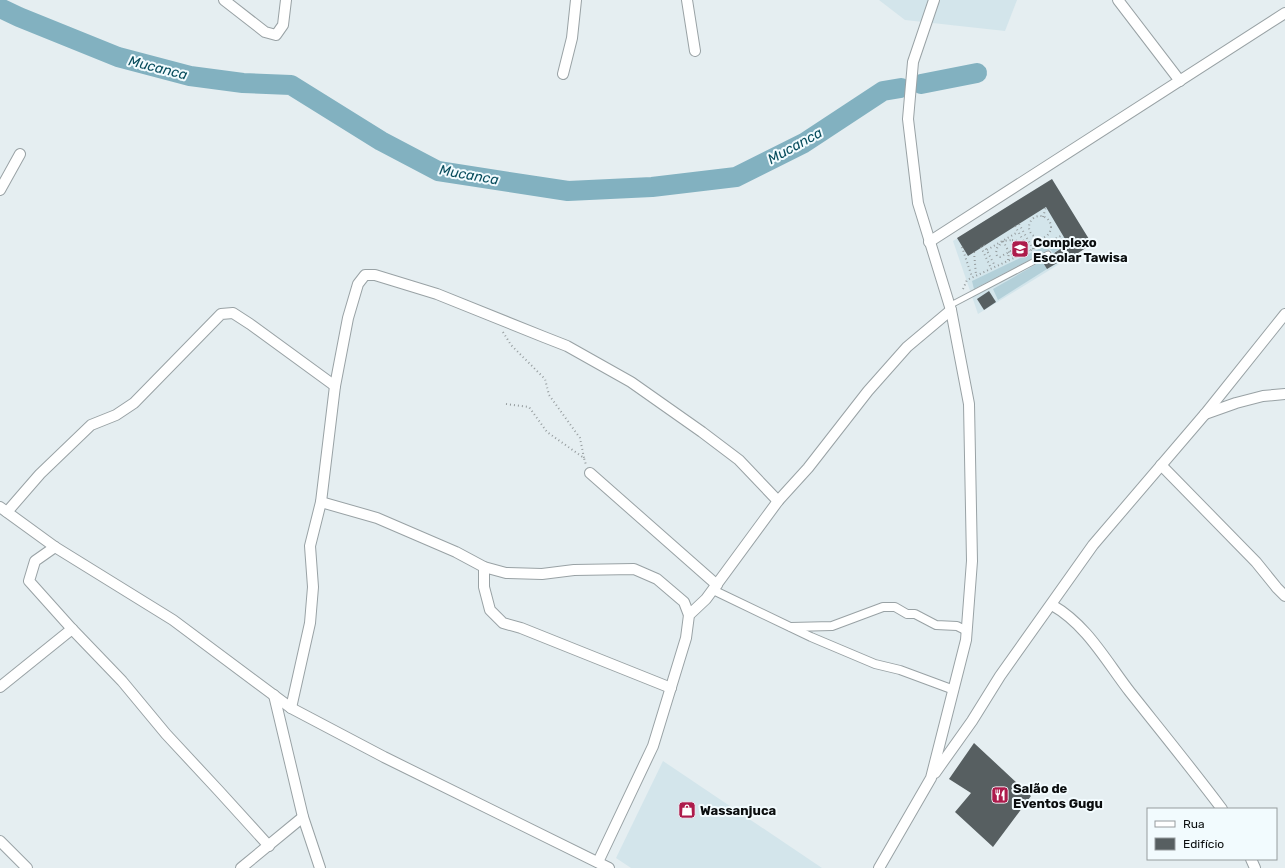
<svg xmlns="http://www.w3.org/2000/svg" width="1285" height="868" font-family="Rubik,sans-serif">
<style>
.built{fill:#d3e5eb}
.green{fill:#b3d0d9}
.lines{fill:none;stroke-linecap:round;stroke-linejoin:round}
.river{stroke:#82b1c0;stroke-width:20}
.building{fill:#575f61}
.service-casing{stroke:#99a2a5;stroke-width:7}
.pedestrian-casing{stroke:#99a2a5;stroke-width:10}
.minor-casing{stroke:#99a2a5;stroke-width:12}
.path{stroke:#959c9e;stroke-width:2;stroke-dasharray:1 3;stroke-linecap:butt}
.service{stroke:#fff;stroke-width:5}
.pedestrian{stroke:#fff;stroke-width:8}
.minor{stroke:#fff;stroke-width:10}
.labels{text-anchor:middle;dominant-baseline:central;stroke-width:4;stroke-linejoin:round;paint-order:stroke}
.poi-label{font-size:13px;font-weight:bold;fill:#0b0e0f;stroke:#f2fbfe;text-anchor:start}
.water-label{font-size:14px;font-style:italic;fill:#084d5d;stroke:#f2fbfe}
</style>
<rect width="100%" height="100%" fill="#e5eef1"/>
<g class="built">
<path d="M879 0H1017L1005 31 905 20Z"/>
<path d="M1052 179 1092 244 978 314 953 241Z"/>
<path d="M663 761 822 868H631L616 858Z"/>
</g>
<g class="green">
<path d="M1064 237 1068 244 1053 253 1050 249 974 289 972 281Z"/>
<path d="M1042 261 1047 269 998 300 993 289Z"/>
</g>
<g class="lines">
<g class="river">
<path d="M0 8 19 17 118 57 190 76 243 83 291 85 381 141 438 171 568 191 652 187 736 177 804 143 883 91 901 88"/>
<path d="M921 84 977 73"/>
</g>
</g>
<g class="building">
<path d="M1052 179 1092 244 1075 255 1074 253 1047 269 1042 261 1068 244 1046 207 968 256 957 238Z"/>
<path d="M989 291 996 302 984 310 977 299Z"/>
<path d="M974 743 1031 796 993 847 955 812 971 793 949 779Z"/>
</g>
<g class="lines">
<defs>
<path id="service" d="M949 306 1048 254"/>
<g id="pedestrian">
<path d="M713 590 811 637 875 664 900 670 954 690"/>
<path d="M791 627 832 626 883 607H895L907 614H915L936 625 957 626 967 631"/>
</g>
<g id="minor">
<path d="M224 0 265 32 276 35 283 25 286 0"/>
<path d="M687 0 695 51"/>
<path d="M1118 0 1180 81"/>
<path d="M563 74 572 38 576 0"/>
<path d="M0 190 20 154"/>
<path d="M929 242 1285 13"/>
<path d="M1205 414 1236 403 1263 396 1285 394"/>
<path d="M1161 465 1256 562 1277 588 1285 596"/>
<path d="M590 473 717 585"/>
<path d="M321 502 377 518 456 552 484 567 506 573 542 574 574 570 634 569 657 579 684 602 689 615"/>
<path d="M0 507 55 547 173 620 291 708 384 757 609 868"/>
<path d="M7 512 40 474 91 425 116 415 134 403 221 314 233 313 250 324 335 386"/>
<path d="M55 547 35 561 29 581 72 629 122 681 166 734 219 791 269 846"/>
<path d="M484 567V587L490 610 503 623 521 628 671 688"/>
<path d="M1052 605C1087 625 1106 661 1130 692 1161 731 1192 769 1222 809"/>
<path d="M0 687 72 629"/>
<path d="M274 695 303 817 320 868"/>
<path d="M291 708 310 623 313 587 310 546 321 502 335 386 348 318 358 284 365 275H375L437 294 544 337 567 346 631 382 702 432 739 460 778 501"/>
<path d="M935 773 972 721 1000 676 1093 545 1205 414 1285 314"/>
<path d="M0 841 27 868"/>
<path d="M1251 859 1255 868"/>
<path d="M598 862 653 746 686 638 689 615 706 599 778 501 808 468 868 391 907 347 951 310"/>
<path d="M241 868 303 817"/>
<path d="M879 868 931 778 966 640 972 561 969 404 951 310 918 203 908 119 913 62 934 0"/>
</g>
</defs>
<use href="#service" class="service-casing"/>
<use href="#pedestrian" class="pedestrian-casing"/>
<use href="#minor" class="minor-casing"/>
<g class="path">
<circle cx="1040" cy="227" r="11"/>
<path d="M1043 217 1046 207"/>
<path d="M1019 224 1033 249"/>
<path d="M1015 226 1029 251"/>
<path d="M1012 240 1018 241V247L1000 257 997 256 996 253 997 248 1003 241Z"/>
<path d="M1003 241 1009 252 1016 257"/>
<path d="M984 245 995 266"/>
<path d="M962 247 972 277"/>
<path d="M981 247 991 268"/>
<path d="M1033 249 1037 237"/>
<path d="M987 250 1018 232"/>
<path d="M974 252 976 275"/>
<path d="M1008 260 1009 252"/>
<path d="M963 289 967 280 1063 235"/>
<path d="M503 332 511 345 545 379 549 395 580 438 584 458"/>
<path d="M506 404 529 407 547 432 584 458 586 465"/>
</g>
<use href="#service" class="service"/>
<use href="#pedestrian" class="pedestrian"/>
<use href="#minor" class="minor"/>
</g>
<defs>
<symbol id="school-square" viewBox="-11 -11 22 22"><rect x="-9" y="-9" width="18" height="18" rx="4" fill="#ad1b4b" stroke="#f2fbfe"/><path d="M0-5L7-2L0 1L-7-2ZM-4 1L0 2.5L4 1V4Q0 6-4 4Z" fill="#fff"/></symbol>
<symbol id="restaurant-square" viewBox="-11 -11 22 22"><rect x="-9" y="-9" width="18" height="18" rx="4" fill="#ad1b4b" stroke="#f2fbfe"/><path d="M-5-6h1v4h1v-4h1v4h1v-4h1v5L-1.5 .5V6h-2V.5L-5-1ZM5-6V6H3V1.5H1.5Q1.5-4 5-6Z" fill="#fff"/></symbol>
<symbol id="shop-square" viewBox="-11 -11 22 22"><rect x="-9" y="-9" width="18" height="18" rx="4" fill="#ad1b4b" stroke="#f2fbfe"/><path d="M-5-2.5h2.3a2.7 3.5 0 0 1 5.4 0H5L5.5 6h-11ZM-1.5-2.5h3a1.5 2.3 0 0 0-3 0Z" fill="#fff"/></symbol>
</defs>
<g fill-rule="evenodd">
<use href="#school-square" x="1010" y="239" width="20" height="20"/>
<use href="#restaurant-square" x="990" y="785" width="20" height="20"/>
<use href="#shop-square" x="677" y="800" width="20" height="20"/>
</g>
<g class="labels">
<g class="poi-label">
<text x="1033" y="242">Complexo<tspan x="1033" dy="15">Escolar Tawisa</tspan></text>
<text x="1013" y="788">Salão de<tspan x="1013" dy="15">Eventos Gugu</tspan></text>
<text x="700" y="810">Wassanjuca</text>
</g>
<g class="water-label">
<text transform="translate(158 68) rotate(14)">Mucanca</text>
<text transform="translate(795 146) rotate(-29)">Mucanca</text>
<text transform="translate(469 175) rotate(10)">Mucanca</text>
</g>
</g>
<rect x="1147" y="808" width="130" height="52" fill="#f2fbfe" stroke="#969c9e"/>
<rect x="1155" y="821" width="20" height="6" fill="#ffffff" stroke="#969c9e"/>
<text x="1183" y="828" font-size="12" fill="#0b0e0f">Rua</text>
<rect x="1155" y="838" width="20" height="12" fill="#575f61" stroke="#969c9e"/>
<text x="1183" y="848" font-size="12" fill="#0b0e0f">Edifício</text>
</svg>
